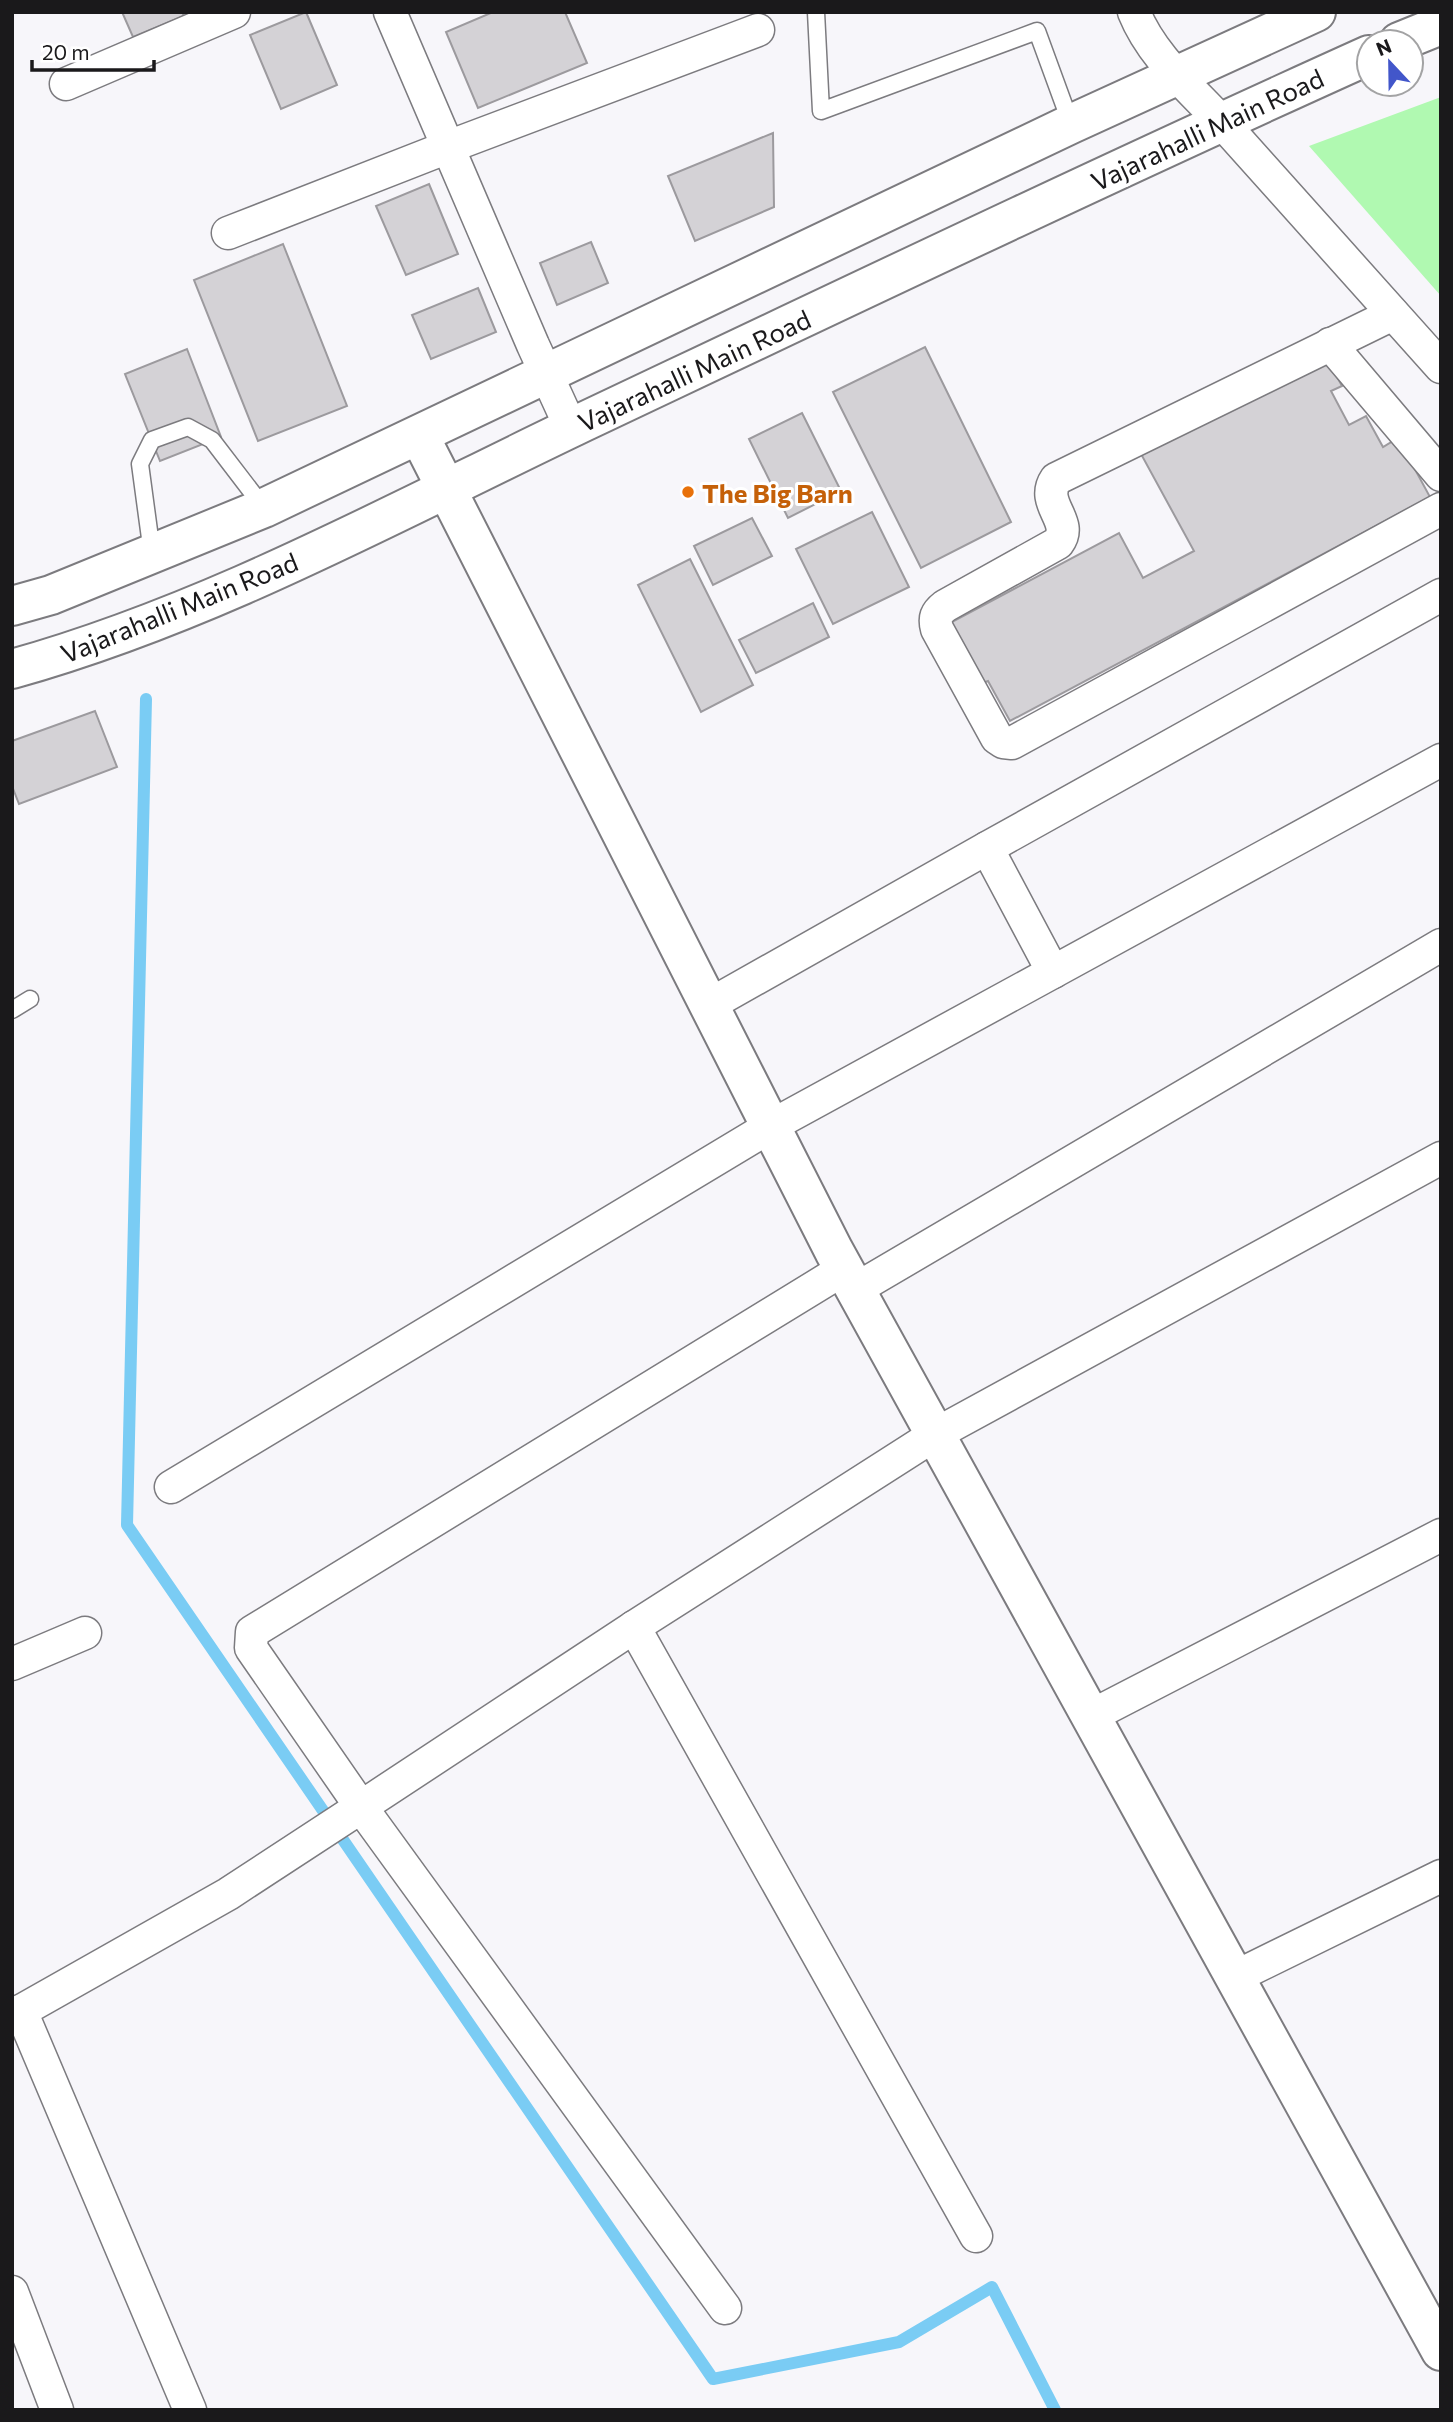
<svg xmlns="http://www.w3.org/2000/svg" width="1453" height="2422" font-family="Commissioner,sans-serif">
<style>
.green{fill:#b0f9b1}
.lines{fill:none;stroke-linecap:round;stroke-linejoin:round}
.stream{stroke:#7accf4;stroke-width:12}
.building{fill:#d4d2d6;stroke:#9c9a9e;stroke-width:2}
.lane-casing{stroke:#7c7b7f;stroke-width:19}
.street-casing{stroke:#7c7b7f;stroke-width:35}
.secondary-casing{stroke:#7c7b7f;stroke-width:42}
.lane{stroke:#fff;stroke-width:16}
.street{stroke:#fff;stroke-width:32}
.secondary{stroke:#fff;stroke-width:38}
.food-dot{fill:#e8710a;stroke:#fff;stroke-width:2.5}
.labels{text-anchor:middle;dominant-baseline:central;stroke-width:6;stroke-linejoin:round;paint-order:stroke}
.street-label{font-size:26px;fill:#1a191b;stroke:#fff}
.food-label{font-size:26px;font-weight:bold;fill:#c56008;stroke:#fff;text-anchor:start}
</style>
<rect width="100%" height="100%" fill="#f7f6fa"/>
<path class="green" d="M1441 97V296L1309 146Z"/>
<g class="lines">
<path class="stream" d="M146 699 127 1525 713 2379 899 2342 992 2287 1055 2410"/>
</g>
<g class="building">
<path d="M122 12H182L184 16 133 37Z"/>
<path d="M306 12 337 85 281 109 250 35Z"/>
<path d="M493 12H565L587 63 478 108 446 32Z"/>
<path d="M773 133 774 207 695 241 668 176Z"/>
<path d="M429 184 458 254 406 275 376 206Z"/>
<path d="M591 242 608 283 557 305 540 263Z"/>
<path d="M283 244 347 406 258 441 194 280Z"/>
<path d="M478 288 496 332 431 359 412 315Z"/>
<path d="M925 347 1011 522 921 568 833 392Z"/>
<path d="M187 349 221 437 160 461 125 374Z"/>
<path d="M1326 356 1342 386 1331 391 1349 425 1366 416 1383 447 1398 438 1430 497 1010 721 988 681 980 684 948 624 1119 533 1143 578 1194 551 1141 454Z"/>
<path d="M802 413 841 491 788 518 749 439Z"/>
<path d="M872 512 909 587 833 624 796 549Z"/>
<path d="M752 518 772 556 713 585 694 546Z"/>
<path d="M690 559 753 685 701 712 638 585Z"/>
<path d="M813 603 829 637 756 673 739 640Z"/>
<path d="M95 711 117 767 19 804 12 786V741Z"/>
</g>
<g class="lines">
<defs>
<g id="lane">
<path d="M816 12 821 111 1037 31 1071 124"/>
<path d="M152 553 140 464 152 440 188 427 212 440 264 508"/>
<path d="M12 1010 30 999"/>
</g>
<g id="street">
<path d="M390 12 533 345 571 428"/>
<path d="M1134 12C1153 59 1194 91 1227 128 1298 208 1370 287 1441 367"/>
<path d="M66 84 234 12"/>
<path d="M228 233 448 147 758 30"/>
<path d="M1393 314 1056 479C1039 504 1075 521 1058 543L945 606C936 613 934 618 937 629L997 738 1003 742 1012 743 1441 509"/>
<path d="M1330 344 1441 475"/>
<path d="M987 848 1053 972"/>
<path d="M709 1005 987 848 1441 595"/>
<path d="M844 1269 252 1632 251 1648 361 1807 634 1627 936 1434 1441 1158"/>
<path d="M856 1289 1441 945"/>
<path d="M171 1487 771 1126 1441 760"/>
<path d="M634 1627 976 2236"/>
<path d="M12 1664 85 1633"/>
<path d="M1091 1716 1441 1535"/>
<path d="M1235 1977 1441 1876"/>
<path d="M21 2011 228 1894 361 1807 725 2308"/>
<path d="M12 2014 21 2011 190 2410"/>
<path d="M12 2292 57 2410"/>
</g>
<g id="secondary">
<path d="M1399 42 1441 25"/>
<path d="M419 435 834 1251 1441 2351"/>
<path d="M12 606 51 595 264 508 1071 124 1316 12"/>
<path d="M12 669C209 614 391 514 575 426 839 301 1103 175 1369 55"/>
</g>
</defs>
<use href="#lane" class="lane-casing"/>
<use href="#street" class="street-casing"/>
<use href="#secondary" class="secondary-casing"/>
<use href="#lane" class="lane"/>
<use href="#street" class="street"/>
<use href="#secondary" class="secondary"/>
</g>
<circle class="food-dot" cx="688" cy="492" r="7"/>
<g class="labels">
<g class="street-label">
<text transform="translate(1207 129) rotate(-25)">Vajarahalli Main Road</text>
<text transform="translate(694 370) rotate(-25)">Vajarahalli Main Road</text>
<text transform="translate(179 607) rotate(-22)">Vajarahalli Main Road</text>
</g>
<g class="food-label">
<text x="702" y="492">The Big Barn</text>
</g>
</g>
<rect width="1453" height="2422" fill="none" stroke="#1a191b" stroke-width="28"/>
<g transform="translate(1390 63) rotate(338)"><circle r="33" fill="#ffffff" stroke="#a3a3a4" stroke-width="2"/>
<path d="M0-5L12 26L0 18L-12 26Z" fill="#4256ca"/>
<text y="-10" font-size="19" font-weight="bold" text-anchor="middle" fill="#1a191b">N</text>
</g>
<path d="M32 60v10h122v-10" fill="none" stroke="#1a191b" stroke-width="3.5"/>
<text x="42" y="60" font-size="21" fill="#1a191b" stroke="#ffffff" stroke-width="5" paint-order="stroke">20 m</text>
</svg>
